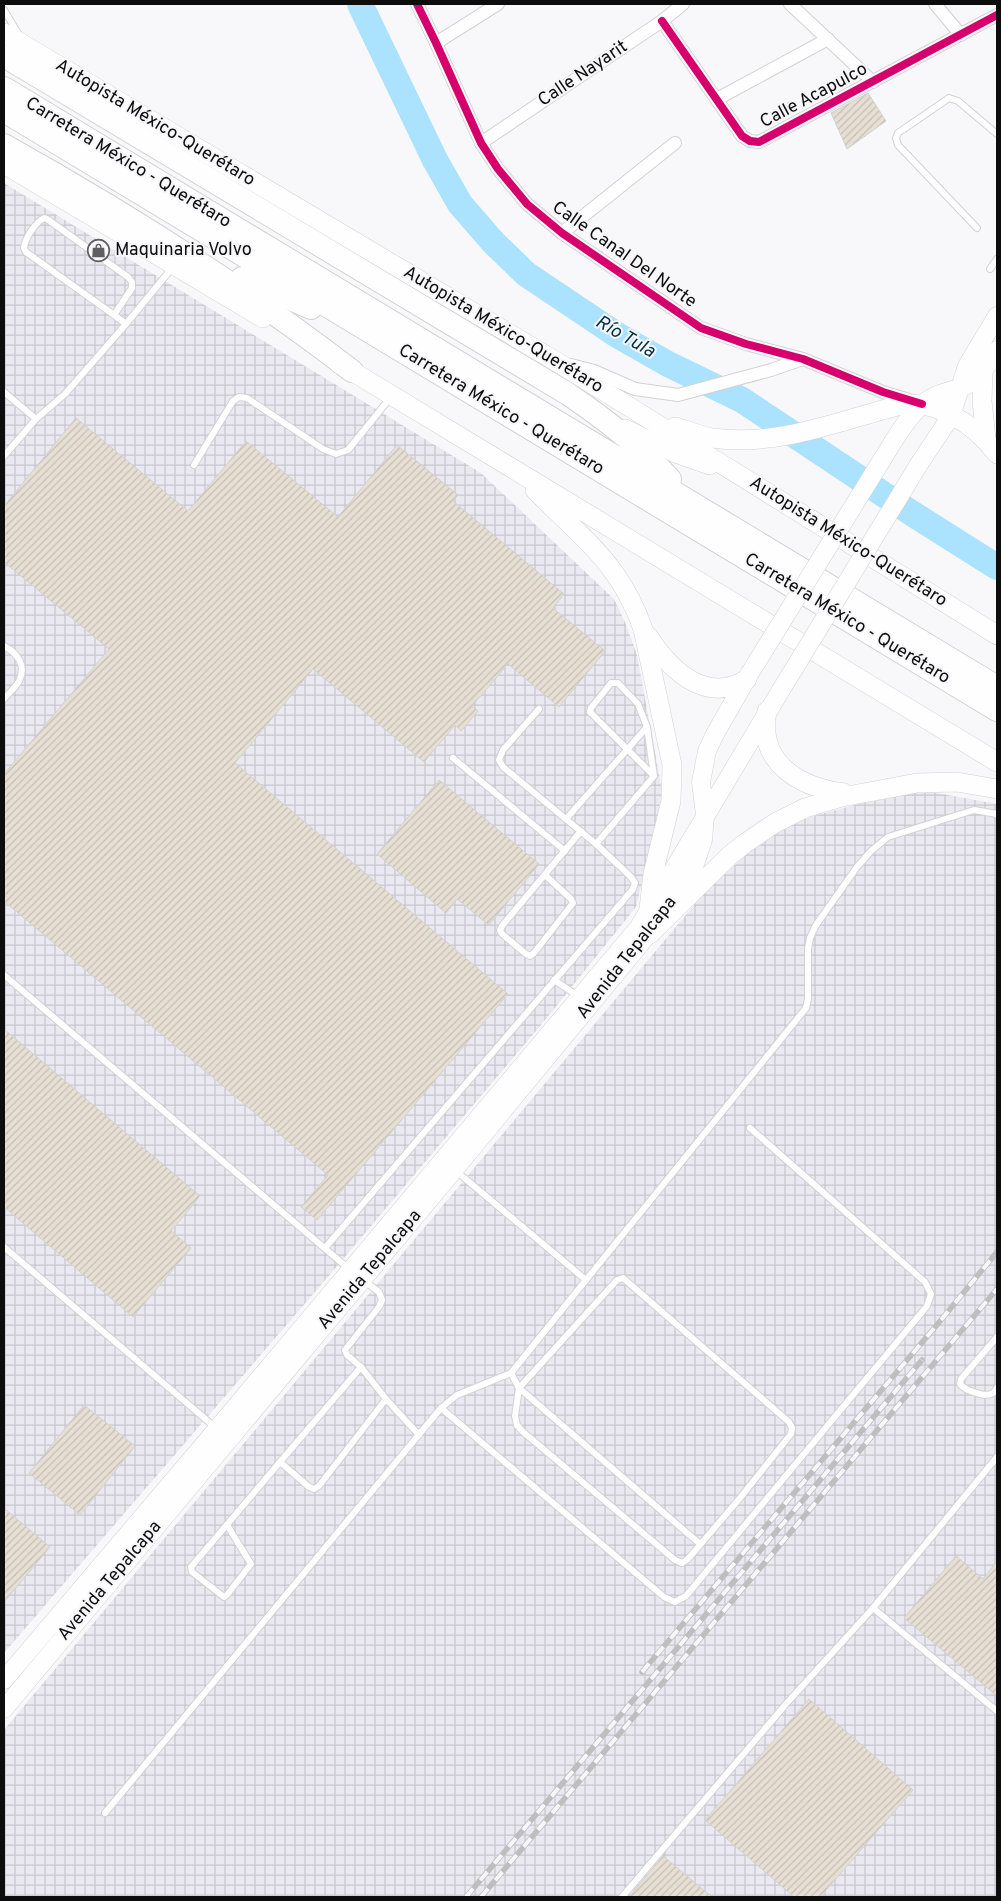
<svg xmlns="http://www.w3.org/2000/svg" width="1001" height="1901" font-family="Overpass,sans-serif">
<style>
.industrial{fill:url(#industrial-grid)}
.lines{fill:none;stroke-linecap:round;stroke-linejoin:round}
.river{stroke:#abe2fd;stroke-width:26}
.building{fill:url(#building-hatch);stroke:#d2d1d1}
.lane-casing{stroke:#d2d2d4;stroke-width:8}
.street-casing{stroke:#d2d2d4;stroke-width:14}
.secondary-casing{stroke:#d2d2d4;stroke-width:19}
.primary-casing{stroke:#d2d2d4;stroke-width:20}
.highway-casing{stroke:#d2d2d4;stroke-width:24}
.lane{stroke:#fefefe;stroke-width:6}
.street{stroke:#fefefe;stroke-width:12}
.secondary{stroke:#fefefe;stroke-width:18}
.primary{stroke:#fefefe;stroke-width:19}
.highway{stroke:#fefefe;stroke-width:22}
.rail-casing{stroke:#bebebf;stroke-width:5.5}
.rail{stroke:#f7f7fb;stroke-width:4;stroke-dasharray:11;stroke-linecap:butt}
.secondary-bridge-casing{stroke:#d2d2d4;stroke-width:19;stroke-linecap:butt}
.secondary-bridge{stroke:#fefefe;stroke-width:18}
.cycleway-casing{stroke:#f7f7fb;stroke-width:11}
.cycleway{stroke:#d6006c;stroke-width:8}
.labels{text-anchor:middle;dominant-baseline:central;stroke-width:4;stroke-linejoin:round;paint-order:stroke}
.street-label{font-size:18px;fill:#0d0d0e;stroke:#f7f7fb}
.poi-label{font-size:18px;fill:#0d0d0e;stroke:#f7f7fb;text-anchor:start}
.water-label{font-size:19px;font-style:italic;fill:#003245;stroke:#f7f7fb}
</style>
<defs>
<pattern id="industrial-grid" width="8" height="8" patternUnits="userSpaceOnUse" patternTransform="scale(1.25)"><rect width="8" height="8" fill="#eae9f1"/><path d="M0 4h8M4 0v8" fill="none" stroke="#c8c7cd"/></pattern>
<pattern id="building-hatch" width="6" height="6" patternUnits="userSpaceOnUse" patternTransform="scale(1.25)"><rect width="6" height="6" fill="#e7dfd4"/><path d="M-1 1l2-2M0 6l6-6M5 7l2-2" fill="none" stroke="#c5beb5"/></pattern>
</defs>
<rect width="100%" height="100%" fill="#f8f8fa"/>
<g class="industrial">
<path d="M4 183 481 473 614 599 625 622 637 655 662 790 658 816 636 907 546 1019 333 1271 4 1653Z"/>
<path d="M915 789 997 804V1897H4V1730L705 892 757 845 791 822Z"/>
</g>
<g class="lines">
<path class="river" d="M360 4 435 160 460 204 493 242 526 274 617 335 668 364 742 400 913 514 997 567"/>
</g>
<g class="building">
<path d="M868 93 886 121 847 149 831 113Z"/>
<path d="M76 418 188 511 246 441 338 517 397 445 458 495 453 501 564 594 553 608 605 651 559 707 508 664 472 706 478 711 461 731 455 725 424 762 313 669 235 763 508 994 317 1220 301 1207 328 1175 4 901V774L109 649 4 562V506Z"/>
<path d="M439 780 539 864 489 925 457 899 446 913 377 854Z"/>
<path d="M4 1029 200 1196 171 1231 191 1248 133 1317 4 1207Z"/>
<path d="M84 1405 135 1446 80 1515 29 1473Z"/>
<path d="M4 1508 50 1547 4 1602Z"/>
<path d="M956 1556 983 1579 997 1561V1696L904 1618Z"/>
<path d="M809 1699 913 1790 820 1897H794L705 1820Z"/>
<path d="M663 1856 712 1897H629Z"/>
</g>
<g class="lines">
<defs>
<g id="lane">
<path d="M4 10 19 35"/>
<path d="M977 228 898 145 896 138 898 133 949 98 958 101 997 134"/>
<path d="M990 269 997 259"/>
<path d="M114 315 132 288V282L128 277 47 219 44 218C35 223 25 238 24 248L26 252 114 315 126 324"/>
<path d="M4 392 36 419"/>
<path d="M4 456 36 419 65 394 126 324 172 268"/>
<path d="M194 465 233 401 239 397 247 398 323 449 336 454 348 450 391 397"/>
<path d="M4 646C17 653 27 665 19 681 16 687 8 694 4 699"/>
<path d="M453 758 565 851"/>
<path d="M566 819 647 727"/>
<path d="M596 844 654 776 647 727 638 704 618 683H611L591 708 590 712 654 776"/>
<path d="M545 875 571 899 573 903 534 953 530 956 526 954 502 934 500 930 502 926 581 831"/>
<path d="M4 975 349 1269"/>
<path d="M554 980 578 996"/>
<path d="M456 1171 586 1280 511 1373 519 1388 700 1544"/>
<path d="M4 1247 216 1428"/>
<path d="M325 1248 633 889 635 883 631 877 596 844 503 767 499 760 503 750 539 709"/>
<path d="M623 1278 789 1422 792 1428 791 1434 740 1498 688 1559 682 1563 675 1560 522 1431 517 1425 515 1416 519 1388 617 1280Z"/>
<path d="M586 1280 806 1008 808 999V949L810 938 816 925 857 867 871 851 888 837 974 810 997 814"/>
<path d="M997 1337 961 1379 960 1384C964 1390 984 1397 991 1394 994 1393 995 1391 997 1388"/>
<path d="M386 1399 419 1435"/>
<path d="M441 1408 664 1597 675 1602 686 1596 927 1306 931 1294 925 1282 750 1128"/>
<path d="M280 1462 361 1367"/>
<path d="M227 1525 251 1564 227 1595 224 1597 192 1572 191 1567 280 1462 309 1487 314 1489 319 1486 386 1399 361 1367 347 1355 345 1350 379 1307 382 1300 379 1292 363 1280"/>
<path d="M873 1608 997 1711"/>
<path d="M105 1813 441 1408 457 1395 511 1373"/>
<path d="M622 1897 786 1704 873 1608 997 1457"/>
</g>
<g id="street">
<path d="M417 4 436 43 481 143 498 169 527 204 562 233 701 328 746 344 803 359 883 392 912 401"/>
<path d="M790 4 873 82"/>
<path d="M935 4 961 35"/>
<path d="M662 21 742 136 750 141 759 142 997 15"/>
<path d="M436 43 498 4"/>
<path d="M717 99 828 39"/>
<path d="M481 143 662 21 683 4"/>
<path d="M562 233 675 143"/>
<path d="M571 365 594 371 635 389 678 395 771 370 803 359"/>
</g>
<g id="secondary">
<path d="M893 442C903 426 915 408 931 398 940 393 950 391 960 388 979 382 987 366 997 350"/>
<path d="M921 461 951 416 967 366 997 316"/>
<path d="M4 1680 217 1429 639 927 781 690"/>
<path d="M4 1709 454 1170 664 915 695 864 703 840 705 815 701 782 707 751 715 734 750 673"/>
</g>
<g id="primary">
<path d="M4 33 557 362 997 635"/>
<path d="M4 164 263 318"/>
<path d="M340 364 997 762"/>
<path d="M983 372 982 401 986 439"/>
<path d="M675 427C687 430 700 436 712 438 777 447 836 422 897 406 935 397 975 425 997 454"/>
<path d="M625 429 673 452 710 465"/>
<path d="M535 490C561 517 593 543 615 574 627 591 636 609 643 629L672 765 671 801 653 874 649 909"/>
<path d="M648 636C670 670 706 705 747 679"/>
<path d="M767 711C757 763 799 787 844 793"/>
<path d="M650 934 729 856 744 844 775 823 805 808 842 797 917 783 957 782 997 789"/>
</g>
<g id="highway">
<path d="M4 56 568 394C605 419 640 446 670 479"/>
<path d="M4 88 997 687"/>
<path d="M4 111 997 710"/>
<path d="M4 145C124 212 243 287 352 371"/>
<path d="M242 278 311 308"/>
</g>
</defs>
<use href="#lane" class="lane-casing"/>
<use href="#street" class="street-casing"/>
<use href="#secondary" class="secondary-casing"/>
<use href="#primary" class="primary-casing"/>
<use href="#highway" class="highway-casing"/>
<use href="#lane" class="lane"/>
<use href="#street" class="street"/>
<use href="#secondary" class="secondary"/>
<use href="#primary" class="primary"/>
<use href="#highway" class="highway"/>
<defs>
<g id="rail">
<path d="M642 1672 936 1326 997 1252"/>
<path d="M466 1897 922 1360"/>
<path d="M481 1897 997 1289"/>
</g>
</defs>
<use href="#rail" class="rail-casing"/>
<use href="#rail" class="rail"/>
<defs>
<g id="secondary-bridge">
<path d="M750 673 893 442"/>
<path d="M781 690 921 461"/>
</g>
</defs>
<use href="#secondary-bridge" class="secondary-bridge-casing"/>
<use href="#secondary-bridge" class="secondary-bridge"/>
<defs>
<g id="cycleway">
<path d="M417 4 436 43 481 143 498 169 527 204 562 233 701 328 746 344 803 359 883 392 922 404"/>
<path d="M662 21 742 136 750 141 759 142 997 15"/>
</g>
</defs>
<use href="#cycleway" class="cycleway-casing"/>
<use href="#cycleway" class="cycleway"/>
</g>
<defs>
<symbol id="shop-ring" viewBox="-11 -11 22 22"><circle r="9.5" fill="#f7f7fb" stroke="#5f5f61" stroke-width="1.5"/><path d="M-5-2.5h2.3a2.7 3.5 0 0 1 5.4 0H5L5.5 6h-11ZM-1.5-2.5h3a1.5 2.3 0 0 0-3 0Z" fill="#5f5f61"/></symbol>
</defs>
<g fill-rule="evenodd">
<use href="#shop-ring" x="86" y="238" width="25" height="25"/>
</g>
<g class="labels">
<g class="street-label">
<text transform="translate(583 74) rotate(-34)">Calle Nayarit</text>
<text transform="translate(814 96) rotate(-28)">Calle Acapulco</text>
<text transform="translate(155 123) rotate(31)">Autopista México-Querétaro</text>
<text transform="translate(128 163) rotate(31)">Carretera México - Querétaro</text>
<text transform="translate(624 255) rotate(35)">Calle Canal Del Norte</text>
<text transform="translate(503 330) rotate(31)">Autopista México-Querétaro</text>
<text transform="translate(501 410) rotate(31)">Carretera México - Querétaro</text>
<text transform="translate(848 542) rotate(32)">Autopista México-Querétaro</text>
<text transform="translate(847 619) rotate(31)">Carretera México - Querétaro</text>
<text transform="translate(627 958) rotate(-52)">Avenida Tepalcapa</text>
<text transform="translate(370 1270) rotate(-50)">Avenida Tepalcapa</text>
<text transform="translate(110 1581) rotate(-50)">Avenida Tepalcapa</text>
</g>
<g class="poi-label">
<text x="115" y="250">Maquinaria Volvo</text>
</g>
<g class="water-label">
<text transform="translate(625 337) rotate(30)">Río Tula</text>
</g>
</g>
<rect width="1001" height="1901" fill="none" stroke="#0d0d0e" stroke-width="10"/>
</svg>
